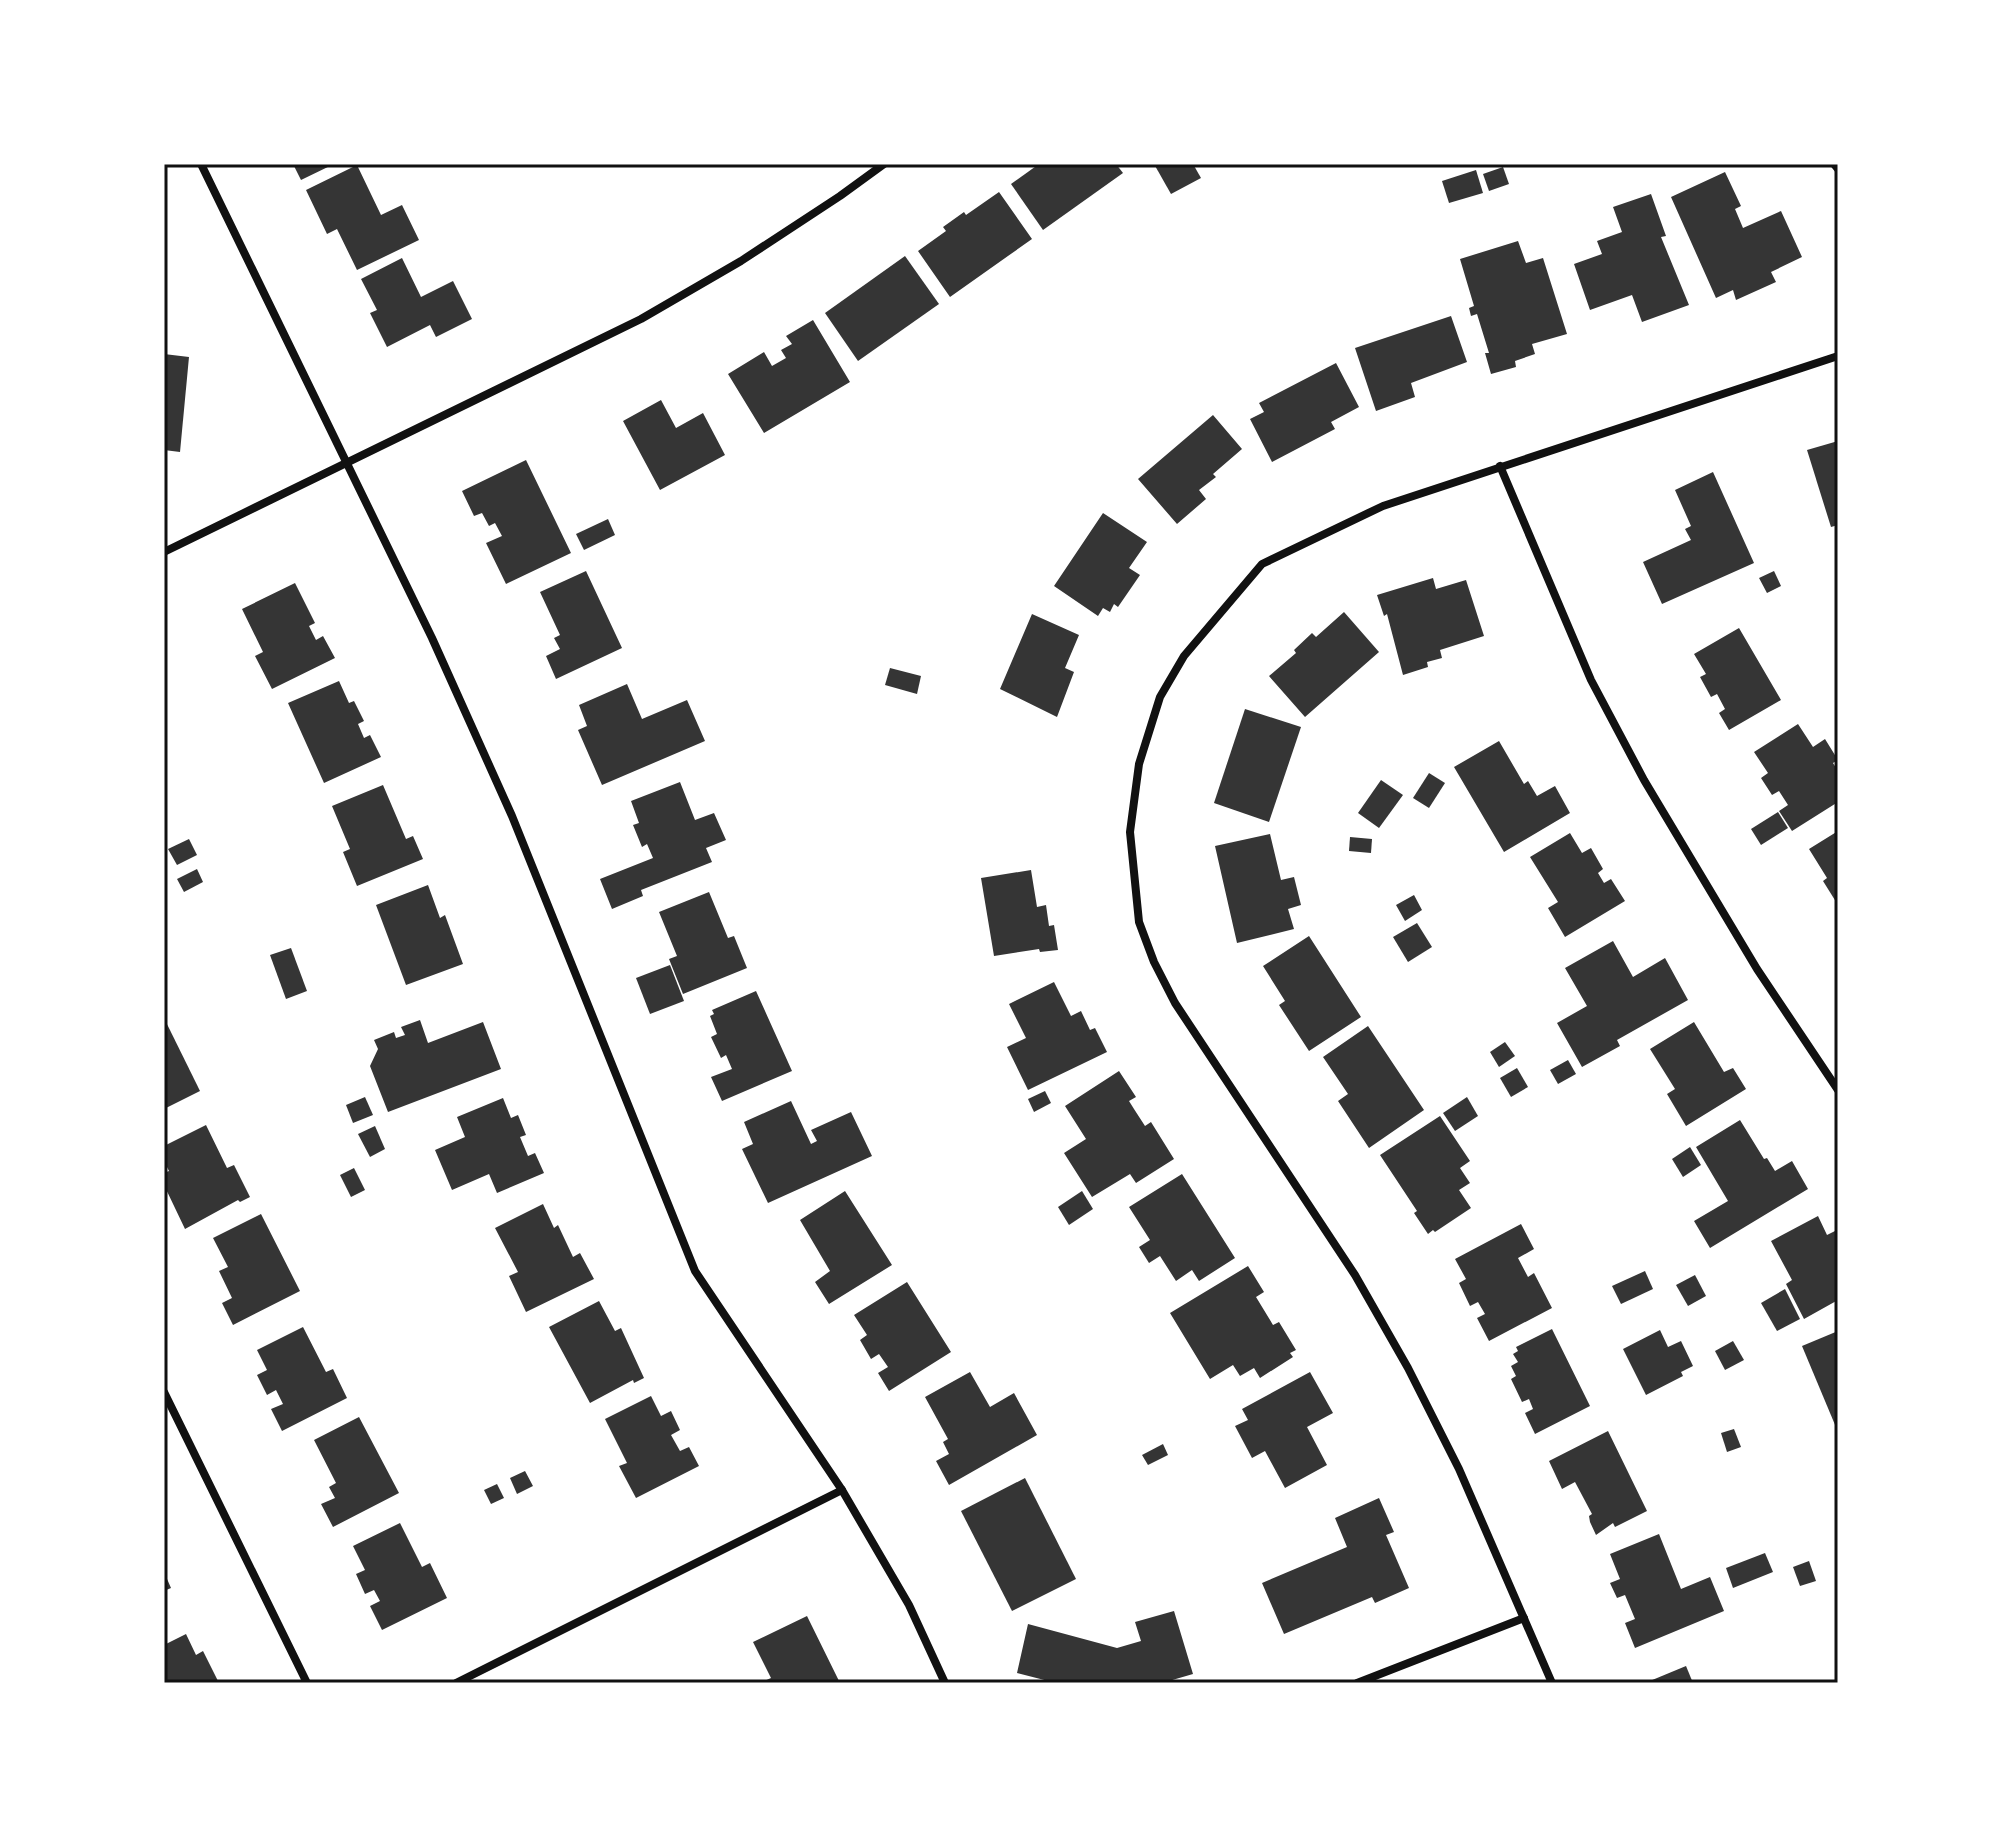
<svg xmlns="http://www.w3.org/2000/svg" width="2002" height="1847" font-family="Quicksand,sans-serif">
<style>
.building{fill:#353535}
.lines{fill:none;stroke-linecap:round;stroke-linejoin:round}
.minor{stroke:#111;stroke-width:8}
.neatline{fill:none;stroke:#111;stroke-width:3}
</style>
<rect width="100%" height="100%" fill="#fff"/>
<g class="building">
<path d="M293 164H334L301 180Z"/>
<path d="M1039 164H1116L1123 173 1043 230 1011 184Z"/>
<path d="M1154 164H1193L1201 178 1171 194Z"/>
<path d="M357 165 381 215 402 205 419 240 357 270 337 229 327 234 306 190Z"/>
<path d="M1503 167 1509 184 1489 191 1483 174Z"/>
<path d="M1476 170 1483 193 1449 203 1442 181Z"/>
<path d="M1725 172 1741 206 1735 209 1743 228 1781 211 1802 257 1771 272 1776 282 1736 300 1733 290 1716 298 1671 197Z"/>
<path d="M999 192 1032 239 950 297 918 251 946 231 943 227 964 212 966 215Z"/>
<path d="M1651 194 1666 236 1661 237 1689 305 1642 322 1632 295 1590 310 1574 264 1602 254 1597 241 1622 232 1613 207Z"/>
<path d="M1518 241 1526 263 1543 258 1567 334 1532 344 1535 354 1515 361 1516 367 1491 374 1485 353H1489L1477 314 1471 316 1469 308 1474 306 1460 259Z"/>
<path d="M905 256 939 304 858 361 825 313Z"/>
<path d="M402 258 421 297 453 281 472 319 436 337 430 325 387 347 370 313 377 310 361 279Z"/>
<path d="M1451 316 1467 362 1411 383 1415 397 1376 411 1355 348Z"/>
<path d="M813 320 850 382 764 433 728 374 764 352 772 366 786 358 781 350 792 344 786 336Z"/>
<path d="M164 354 189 357 180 452 164 450Z"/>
<path d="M1336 363 1359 407 1331 422 1335 429 1272 462 1250 419 1264 412 1259 403Z"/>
<path d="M661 400 676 428 703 413 725 455 660 490 623 421Z"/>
<path d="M1213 415 1242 449 1213 474 1216 477 1199 490 1206 499 1177 524 1138 479Z"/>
<path d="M1838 441V525L1831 527 1807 450Z"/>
<path d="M526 460 571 553 506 584 486 543 502 536 495 523 489 526 482 513 474 516 462 491Z"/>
<path d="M1713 472 1754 563 1662 604 1643 562 1691 540 1685 529 1691 526 1675 490Z"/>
<path d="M1103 513 1147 542 1129 568 1140 575 1118 607 1114 604 1110 612 1103 608 1098 616 1054 586Z"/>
<path d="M608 519 615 535 584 550 576 534Z"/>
<path d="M586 571 622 648 556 679 546 656 560 649 554 638 560 635 540 592Z"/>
<path d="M1774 571 1781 586 1767 593 1759 578Z"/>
<path d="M1433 578 1436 589 1466 580 1484 636 1440 650 1442 658 1427 662 1428 667 1403 675 1387 614 1384 616 1377 595Z"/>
<path d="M295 583 315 623 309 626 316 640 323 636 335 658 272 689 255 656 263 652 242 609Z"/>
<path d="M1344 612 1379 652 1305 717 1269 676 1296 653 1294 650 1312 633 1316 637Z"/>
<path d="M1032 614 1079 635 1065 668 1074 672 1057 717 1000 689Z"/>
<path d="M1739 628 1781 700 1729 730 1719 713 1725 709 1717 694 1711 697 1700 677 1706 674 1694 654Z"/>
<path d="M890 668 921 676 917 694 885 685Z"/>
<path d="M339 681 349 703 354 701 364 721 358 724 364 738 370 735 381 757 324 783 288 703Z"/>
<path d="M627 684 642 719 687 700 705 741 602 785 578 730 587 726 579 705Z"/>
<path d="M1245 709 1301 727 1269 822 1214 803Z"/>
<path d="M1798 724 1813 747 1825 739 1838 760 1833 763 1838 771V802L1792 831 1779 811 1788 805 1779 791 1772 795 1761 778 1768 773 1754 752Z"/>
<path d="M1499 741 1524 784 1528 781 1537 796 1555 786 1570 813 1504 852 1454 767Z"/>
<path d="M1429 773 1445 783 1429 808 1413 798Z"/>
<path d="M1381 780 1403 795 1379 828 1358 813Z"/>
<path d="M680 782 695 820 714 813 726 840 706 848 712 862 641 890 643 896 612 909 600 879 653 858 647 844 642 847 633 825 639 823 631 801Z"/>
<path d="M383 785 406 839 413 836 423 859 357 886 343 852 350 849 332 806Z"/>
<path d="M1778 812 1788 828 1761 845 1751 829Z"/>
<path d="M1838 831V905L1823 881 1827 878 1809 849Z"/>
<path d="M1570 833 1582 853 1591 848 1603 869 1598 873 1604 883 1611 879 1625 901 1565 937 1548 908 1558 902 1530 857Z"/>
<path d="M1270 834 1281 880 1294 877 1301 905 1288 909 1294 929 1237 943 1215 846Z"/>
<path d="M1350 837 1372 839 1371 853 1349 851Z"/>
<path d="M189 839 197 855 177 865 168 849Z"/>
<path d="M197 869 203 882 184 892 177 879Z"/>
<path d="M1031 870 1037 907 1046 905 1049 926 1054 925 1058 950 1040 952 1039 949 994 956 981 878Z"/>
<path d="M428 885 440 918 445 915 463 964 406 985 376 905Z"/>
<path d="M709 892 728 938 734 936 747 968 683 994 669 959 677 956 659 912Z"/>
<path d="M1414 895 1422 910 1405 921 1396 905Z"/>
<path d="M1417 923 1432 947 1408 962 1393 937Z"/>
<path d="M1309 936 1361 1017 1309 1051 1279 1005 1285 1001 1263 966Z"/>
<path d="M1613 941 1633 977 1665 958 1688 1000 1617 1040 1620 1046 1582 1067 1557 1023 1587 1006 1565 968Z"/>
<path d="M291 948 307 991 286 999 270 955Z"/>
<path d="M670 965 684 1001 650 1014 636 978Z"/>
<path d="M1054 982 1071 1016 1081 1011 1090 1030 1095 1028 1107 1052 1028 1090 1007 1047 1026 1038 1009 1004Z"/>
<path d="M756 991 792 1071 722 1101 711 1077 732 1069 726 1055 721 1058 711 1037 717 1034 710 1016 714 1014 712 1010Z"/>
<path d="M164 1018 200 1091 164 1109Z"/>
<path d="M420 1020 428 1043 483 1022 501 1069 388 1112 370 1066 378 1049 374 1040 394 1032 396 1038 405 1035 401 1027Z"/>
<path d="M1694 1022 1724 1072 1733 1068 1746 1089 1686 1126 1667 1094 1675 1089 1650 1049Z"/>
<path d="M1368 1026 1424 1110 1369 1148 1338 1101 1348 1094 1323 1057Z"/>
<path d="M1505 1042 1515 1056 1499 1067 1490 1052Z"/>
<path d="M1568 1060 1576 1074 1558 1084 1550 1070Z"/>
<path d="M1517 1068 1528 1087 1511 1097 1500 1078Z"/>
<path d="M1119 1071 1136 1097 1129 1101 1134 1109 1145 1126 1151 1122 1174 1159 1136 1183 1130 1174 1092 1197 1064 1153 1086 1139 1065 1106Z"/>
<path d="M1045 1091 1051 1103 1034 1112 1028 1099Z"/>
<path d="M365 1097 373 1115 353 1123 346 1105Z"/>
<path d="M1467 1097 1478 1116 1455 1131 1443 1113Z"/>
<path d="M503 1098 511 1118 518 1115 526 1135 520 1137 528 1156 535 1153 544 1173 497 1193 489 1174 452 1190 435 1150 465 1137 457 1117Z"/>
<path d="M791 1101 811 1144 817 1141 811 1130 851 1112 872 1156 768 1203 742 1149 753 1144 744 1122Z"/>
<path d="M1440 1116 1470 1161 1460 1168 1470 1183 1459 1190 1471 1208 1435 1232 1433 1230 1428 1234 1414 1213 1417 1211 1380 1155Z"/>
<path d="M1740 1120 1764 1159 1767 1158 1775 1171 1792 1161 1808 1189 1710 1248 1694 1221 1728 1201 1696 1147Z"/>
<path d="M206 1125 227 1168 234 1165 250 1197 240 1202 238 1200 185 1229 164 1185V1173L169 1171 164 1161V1146Z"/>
<path d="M375 1126 385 1149 370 1157 358 1134Z"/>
<path d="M1690 1147 1701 1165 1683 1177 1672 1159Z"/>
<path d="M354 1168 365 1190 351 1197 340 1175Z"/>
<path d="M1182 1174 1235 1258 1199 1281 1192 1270 1176 1281 1160 1256 1149 1263 1139 1247 1150 1240 1129 1207Z"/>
<path d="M845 1191 892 1265 829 1304 815 1282 830 1271 800 1220Z"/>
<path d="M1082 1191 1093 1209 1069 1225 1058 1207Z"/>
<path d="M543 1204 554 1228 558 1225 573 1257 580 1253 594 1279 526 1312 509 1276 518 1272 495 1228Z"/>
<path d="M261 1214 300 1291 233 1325 222 1303 232 1298 219 1271 228 1267 213 1238Z"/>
<path d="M1818 1216 1827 1235 1835 1231 1838 1236V1300L1804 1319 1786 1284 1792 1280 1771 1241Z"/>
<path d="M1521 1224 1534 1249 1518 1258 1528 1277 1534 1273 1552 1308 1489 1341 1477 1318 1485 1314 1478 1302 1470 1306 1459 1283 1466 1279 1455 1259Z"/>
<path d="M1248 1266 1264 1292 1256 1297 1273 1325 1279 1322 1296 1350 1290 1353 1293 1357 1260 1378 1254 1368 1240 1376 1233 1365 1210 1379 1170 1313Z"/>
<path d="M1645 1271 1653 1289 1621 1304 1612 1286Z"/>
<path d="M1695 1275 1706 1296 1688 1306 1676 1285Z"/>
<path d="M907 1282 951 1352 889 1391 878 1373 888 1367 879 1354 871 1359 860 1340 867 1335 854 1315Z"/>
<path d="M1785 1289 1800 1319 1777 1331 1761 1303Z"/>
<path d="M599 1301 615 1331 621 1328 644 1378 634 1383 633 1380 590 1403 549 1327Z"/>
<path d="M303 1327 326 1372 333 1369 347 1398 282 1431 271 1409 283 1404 276 1390 267 1395 257 1375 267 1370 257 1350Z"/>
<path d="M1552 1329 1590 1406 1535 1434 1525 1413 1533 1409 1529 1399 1522 1402 1511 1379 1516 1376 1511 1366 1518 1362 1513 1354 1518 1351 1516 1347Z"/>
<path d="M1660 1330 1668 1347 1681 1341 1693 1366 1681 1372 1683 1376 1646 1395 1623 1349Z"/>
<path d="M1838 1331V1432L1802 1346Z"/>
<path d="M1733 1341 1744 1360 1725 1370 1715 1351Z"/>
<path d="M970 1372 990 1407 1014 1393 1037 1435 949 1485 936 1461 949 1454 943 1442 948 1439 925 1397Z"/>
<path d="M1310 1372 1333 1413 1307 1427 1327 1465 1285 1488 1265 1451 1252 1458 1235 1426 1248 1420 1242 1409Z"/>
<path d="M651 1396 661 1416 671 1411 680 1430 671 1435 680 1451 689 1447 699 1466 636 1498 619 1466 627 1463 605 1419Z"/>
<path d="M359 1417 399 1493 333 1527 321 1504 335 1498 329 1487 336 1483 314 1440Z"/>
<path d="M1734 1429 1741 1447 1727 1452 1721 1433Z"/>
<path d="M1608 1431 1647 1511 1615 1527 1613 1523 1596 1535 1590 1522 1589 1516 1592 1514 1575 1482 1562 1489 1549 1461Z"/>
<path d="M1163 1444 1168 1455 1148 1465 1142 1455Z"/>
<path d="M525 1471 533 1486 517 1494 510 1478Z"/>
<path d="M1025 1478 1076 1579 1012 1611 961 1511Z"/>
<path d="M497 1484 504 1498 491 1504 484 1490Z"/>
<path d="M1379 1498 1394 1532 1386 1535 1409 1588 1375 1603 1372 1597 1284 1634 1262 1583 1347 1547 1335 1518Z"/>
<path d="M400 1523 422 1567 430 1563 447 1598 382 1630 370 1606 380 1601 374 1590 365 1594 356 1574 365 1570 353 1546Z"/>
<path d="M1659 1534 1681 1589 1710 1577 1724 1611 1635 1648 1625 1623 1635 1619 1625 1595 1617 1598 1610 1583 1620 1579 1610 1554Z"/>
<path d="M1765 1553 1773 1572 1733 1588 1726 1568Z"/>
<path d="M1809 1561 1816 1581 1800 1586 1793 1567Z"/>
<path d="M164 1572 171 1588 164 1591Z"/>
<path d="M1174 1611 1193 1674 1162 1683H1056L1017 1673 1028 1624 1117 1648 1141 1641 1135 1622Z"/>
<path d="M807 1616 840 1683H760L771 1678 753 1642Z"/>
<path d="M186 1634 196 1655 203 1651 219 1683H164V1645Z"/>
<path d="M1686 1666 1693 1683H1645Z"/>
</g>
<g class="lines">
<g class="minor">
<path d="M201 164 432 638 512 816 695 1271 842 1490 909 1605 945 1683"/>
<path d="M1834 164 1838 169"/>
<path d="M1500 466 1591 680 1644 780 1757 969 1838 1090"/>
<path d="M164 552 641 319 741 261 840 196 884 164"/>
<path d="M164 1392 307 1683"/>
<path d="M456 1683 842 1490"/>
<path d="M1357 1683 1524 1618"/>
<path d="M1552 1683 1459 1469 1408 1368 1355 1275 1175 1003 1154 962 1139 922 1130 832 1139 764 1160 697 1184 656 1262 564 1383 506 1838 356"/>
</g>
</g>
<rect width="2002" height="1847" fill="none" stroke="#ffffff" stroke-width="332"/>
<rect x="166" y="166" width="1670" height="1515" class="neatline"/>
</svg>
